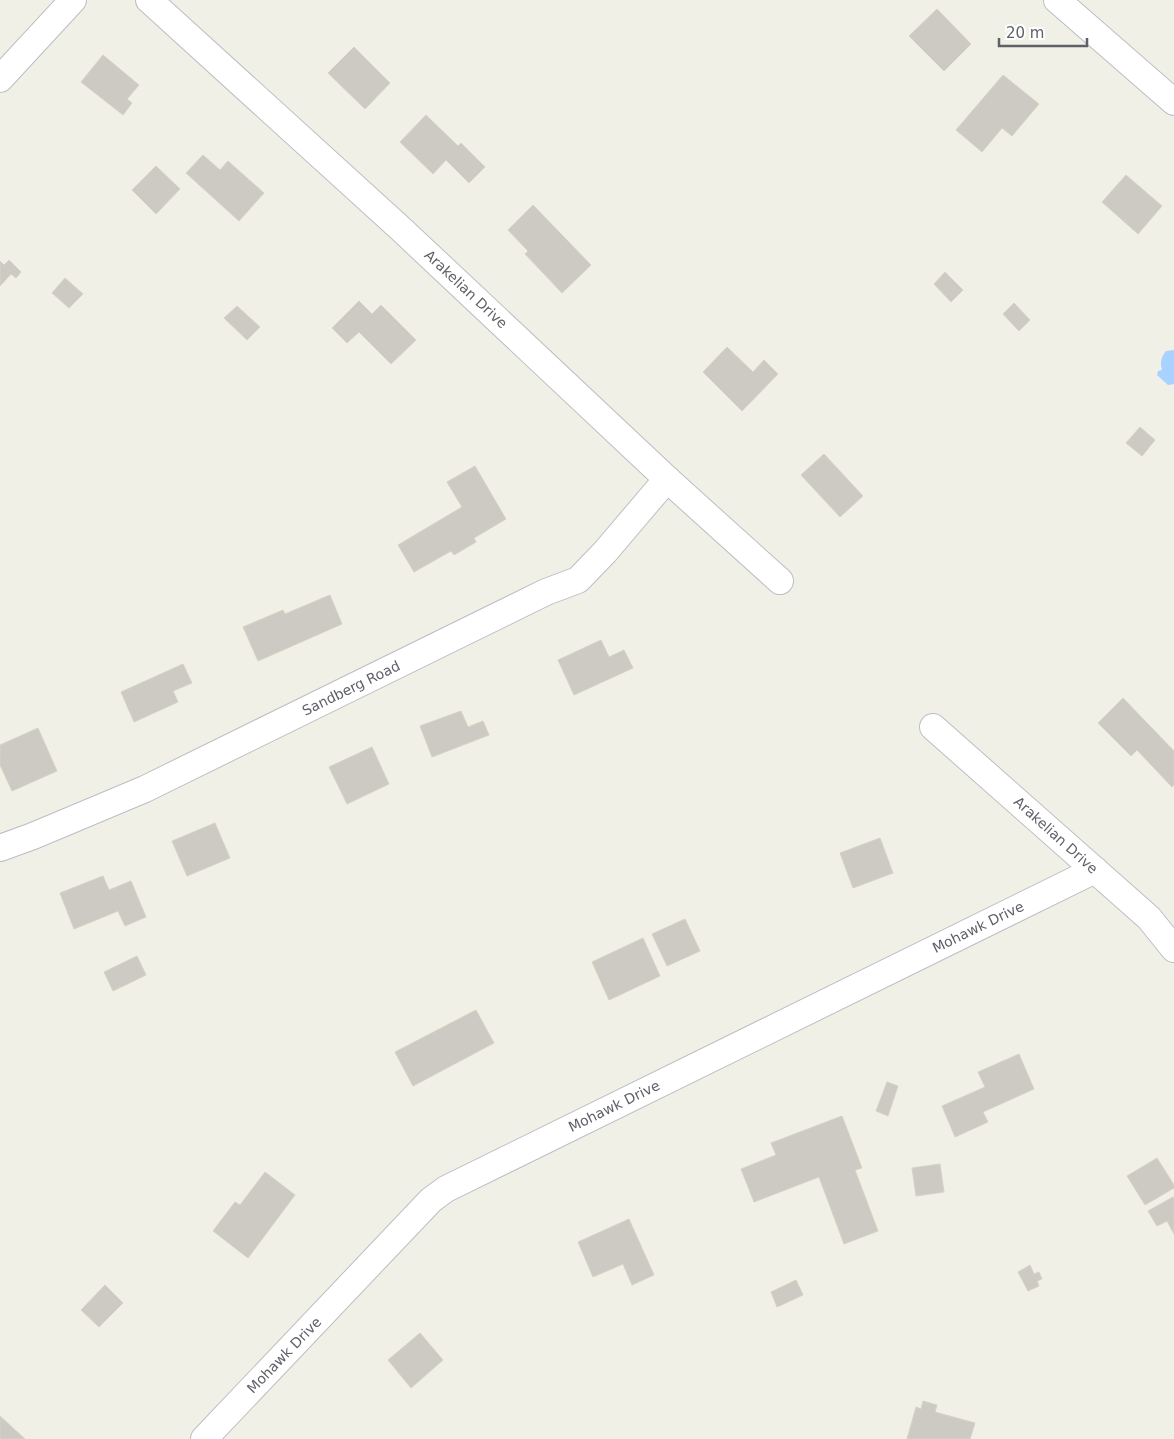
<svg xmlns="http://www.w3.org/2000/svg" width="1174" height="1439" font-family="'DejaVu Sans',sans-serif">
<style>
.water{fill:#a8d2ff}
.building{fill:#cccac3;stroke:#d7d2c4}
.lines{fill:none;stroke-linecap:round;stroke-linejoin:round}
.street-casing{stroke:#bbbec3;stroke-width:28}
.street{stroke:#fff;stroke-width:26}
.labels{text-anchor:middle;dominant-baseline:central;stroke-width:4.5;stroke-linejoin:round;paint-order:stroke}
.street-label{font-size:14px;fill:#5e6168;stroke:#fff}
</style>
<rect width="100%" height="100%" fill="#f1f0e6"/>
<path class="water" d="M1174 350V384L1168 385 1157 375 1158 371 1162 370C1160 362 1161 357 1166 351Z"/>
<g class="building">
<path d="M937 9 971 44 944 71 909 36Z"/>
<path d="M354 47 390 83 365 109 328 73Z"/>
<path d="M103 55 139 85 127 99 132 103 123 115 81 82Z"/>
<path d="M1003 75 1039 104 1012 136 1002 128 982 152 956 130Z"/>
<path d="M426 115 458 146 461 143 485 167 469 183 446 160 433 174 400 142Z"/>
<path d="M203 155 220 170 228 161 264 193 239 221 186 173Z"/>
<path d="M156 166 180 189 156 214 132 190Z"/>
<path d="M1126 175 1162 206 1138 234 1102 202Z"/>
<path d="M533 205 591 265 562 293 525 254 528 251 508 230Z"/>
<path d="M9 260 21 272 16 278 11 274 0 286V261L4 265Z"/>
<path d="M945 272 963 290 951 302 934 284Z"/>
<path d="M65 278 83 294 69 308 52 293Z"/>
<path d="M359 301 372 314 381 305 416 340 391 364 359 332 347 343 332 328Z"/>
<path d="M1014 303 1030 320 1019 331 1003 314Z"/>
<path d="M237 306 260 327 247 340 224 318Z"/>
<path d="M727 347 753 372 764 360 778 374 742 411 703 372Z"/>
<path d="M1140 427 1155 440 1142 456 1126 443Z"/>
<path d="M824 454 863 496 840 517 801 475Z"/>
<path d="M475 466 506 519 474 538 476 542 454 555 451 551 414 572 398 545 462 507 447 482Z"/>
<path d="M330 595 342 624 258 661 243 627 283 610 285 614Z"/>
<path d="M601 640 609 657 624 650 633 668 574 695 558 660Z"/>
<path d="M183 664 192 683 173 691 178 702 134 722 121 692Z"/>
<path d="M1123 698 1174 751V785L1172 787 1137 750 1131 756 1098 723Z"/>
<path d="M461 711 468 727 483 721 489 735 432 757 420 726Z"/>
<path d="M38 728 57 771 12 791 0 765V745Z"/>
<path d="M372 747 389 784 347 804 329 767Z"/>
<path d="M215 823 230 858 187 876 172 841Z"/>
<path d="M880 838 893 873 853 888 840 853Z"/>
<path d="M103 876 109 890 131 881 146 917 125 926 118 911 74 929 60 893Z"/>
<path d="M685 919 700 951 667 966 652 934Z"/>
<path d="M643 938 660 976 609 1000 592 962Z"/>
<path d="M137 956 146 975 113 991 104 972Z"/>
<path d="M476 1010 494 1043 413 1086 395 1052Z"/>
<path d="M1019 1054 1034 1089 983 1112 988 1122 955 1137 942 1106 985 1087 978 1072Z"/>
<path d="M887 1082 898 1086 888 1116 876 1111Z"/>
<path d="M842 1116 862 1168 855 1170 878 1231 844 1244 819 1177 754 1202 741 1169 776 1155 771 1143Z"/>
<path d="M1157 1158 1174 1185V1188L1145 1205 1127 1176Z"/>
<path d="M940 1164 944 1192 916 1196 912 1168Z"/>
<path d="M265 1172 295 1195 248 1258 213 1231 235 1202 240 1205Z"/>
<path d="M1173 1197 1174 1198V1234L1167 1221 1157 1226 1148 1211Z"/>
<path d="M629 1219 654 1275 632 1285 623 1264 593 1277 578 1242Z"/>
<path d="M1030 1265 1034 1274 1039 1272 1042 1279 1037 1281 1039 1286 1028 1291 1018 1272Z"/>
<path d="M796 1280 803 1295 777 1307 771 1292Z"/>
<path d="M105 1285 123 1303 99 1327 81 1310Z"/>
<path d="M420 1333 443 1360 411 1388 388 1360Z"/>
<path d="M923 1401 937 1405 935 1412 975 1423 970 1439H907L916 1407 921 1409Z"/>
<path d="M0 1416 25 1439H0Z"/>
</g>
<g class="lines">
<defs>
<g id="street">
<path d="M149 0 401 229 667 479 780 581"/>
<path d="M1057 0 1174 102"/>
<path d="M0 79 73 0"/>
<path d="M933 727 1149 918 1174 949"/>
<path d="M0 848 33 836 145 789 546 592 578 580 605 552 667 479"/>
<path d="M204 1439 431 1200 446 1189 1095 870"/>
</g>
</defs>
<use href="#street" class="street-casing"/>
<use href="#street" class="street"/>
</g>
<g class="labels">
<g class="street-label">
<text transform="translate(466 289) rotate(43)">Arakelian Drive</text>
<text transform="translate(351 688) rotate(-26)">Sandberg Road</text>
<text transform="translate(1056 835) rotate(42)">Arakelian Drive</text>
<text transform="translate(978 927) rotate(-26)">Mohawk Drive</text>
<text transform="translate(614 1106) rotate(-26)">Mohawk Drive</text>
<text transform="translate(284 1355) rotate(-46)">Mohawk Drive</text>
</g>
</g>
<path d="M999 38v8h88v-8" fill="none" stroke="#5e6168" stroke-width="2.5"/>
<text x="1006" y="38" font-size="15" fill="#5e6168" stroke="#ffffff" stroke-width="4" paint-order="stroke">20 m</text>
</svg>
